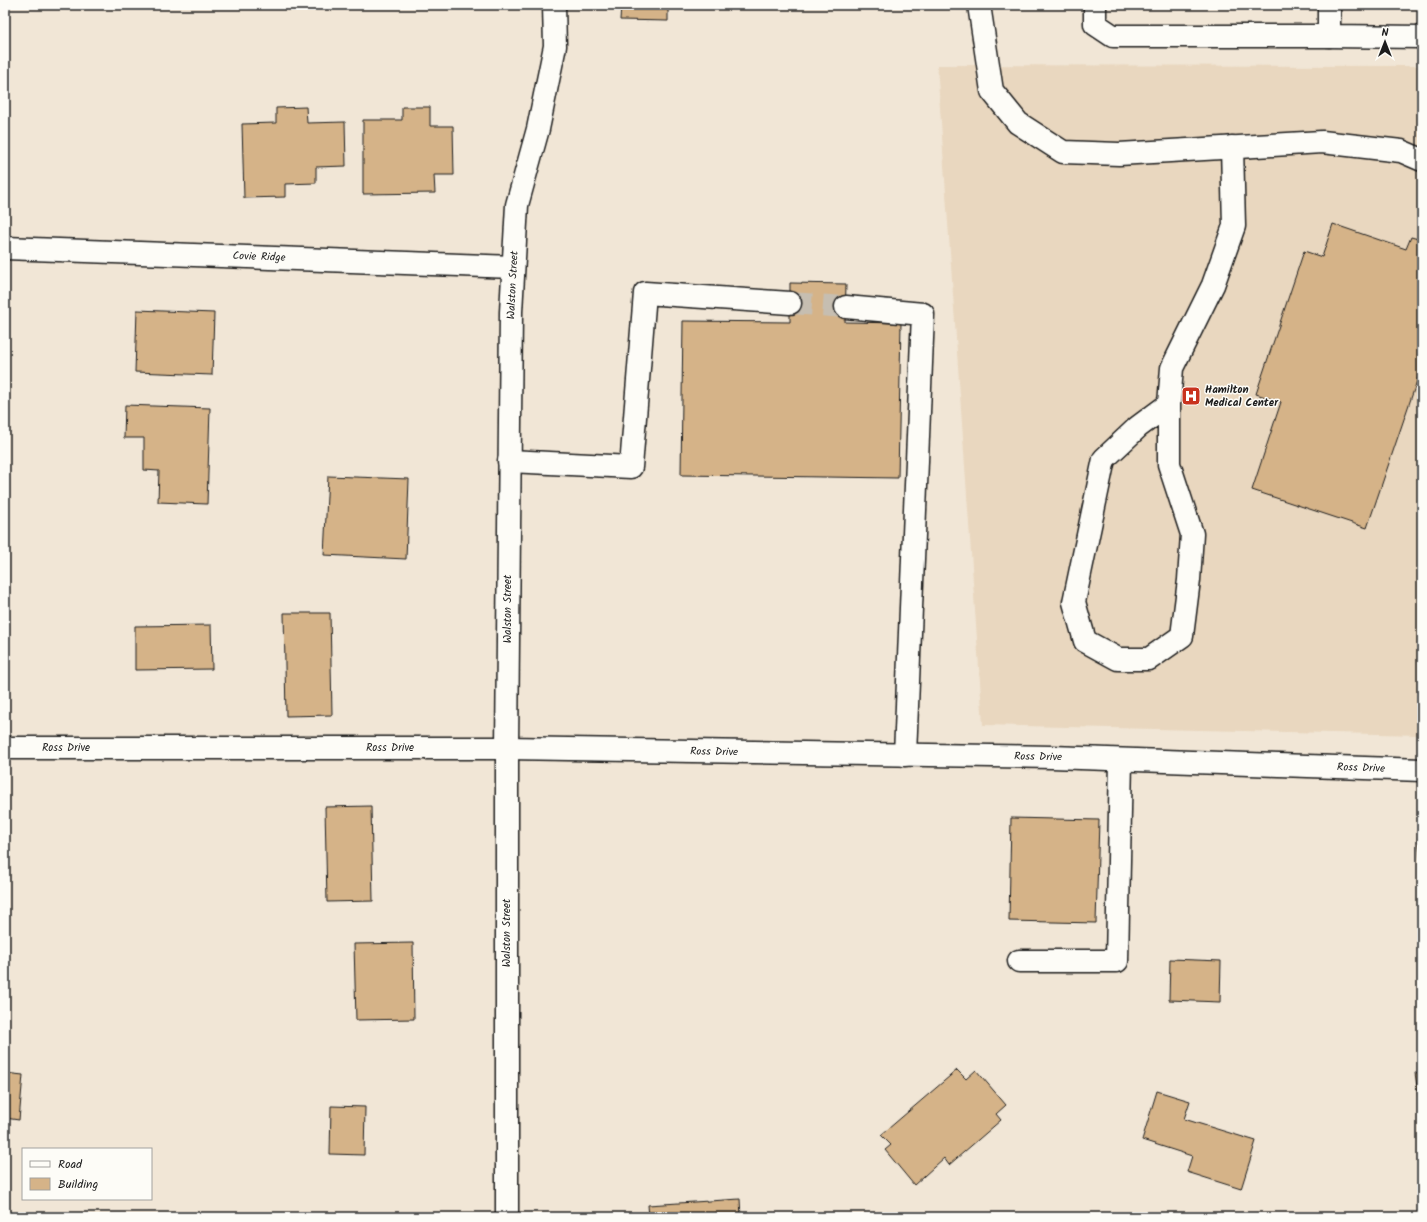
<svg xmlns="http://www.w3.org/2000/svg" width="1427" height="1222" font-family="Kalam,sans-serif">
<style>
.built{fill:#e9d7bf}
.building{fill:#d5b388;stroke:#1c1c1c}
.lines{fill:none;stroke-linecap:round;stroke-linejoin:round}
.minor-tunnel{stroke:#c6beb1;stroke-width:22;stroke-dasharray:22 11;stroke-linecap:butt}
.minor-casing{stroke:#1c1c1c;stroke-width:25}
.minor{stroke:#fdfcf7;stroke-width:22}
.labels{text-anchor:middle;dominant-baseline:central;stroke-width:3;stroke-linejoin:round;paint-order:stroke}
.street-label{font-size:11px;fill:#1c1c1c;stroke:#fdfcf7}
.poi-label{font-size:11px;font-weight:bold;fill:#1c1c1c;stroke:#fdfcf7;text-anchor:start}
</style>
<rect width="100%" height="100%" fill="#f1e6d6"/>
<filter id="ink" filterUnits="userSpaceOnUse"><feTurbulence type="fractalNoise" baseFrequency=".025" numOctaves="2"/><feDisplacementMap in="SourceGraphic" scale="8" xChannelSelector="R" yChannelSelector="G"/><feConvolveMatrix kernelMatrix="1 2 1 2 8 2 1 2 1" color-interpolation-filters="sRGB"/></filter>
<g filter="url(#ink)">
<path class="built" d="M937 65 1422 66V735L983 725Z"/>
<g class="building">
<path d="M621 5H668V21L620 20Z"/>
<path d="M306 107 307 123 345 122 346 166 316 167V183L285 184V197L244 198 242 124 276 123V108Z"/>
<path d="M402 107H430V126H453L454 175H434L435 193 363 194V120H402Z"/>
<path d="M1333 224 1406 249 1411 237 1422 240V366L1367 528 1252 490 1281 402 1256 394 1304 251 1322 257Z"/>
<path d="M790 283 846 284 845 322 901 323 898 478 681 475 683 321 790 322Z"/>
<path d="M137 310 214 313 212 375 135 372Z"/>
<path d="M125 405 210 408 207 504 158 502 159 471 144 470V438H124Z"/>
<path d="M328 476 409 479 406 559 324 555Z"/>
<path d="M284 613H330L332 715 286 716Z"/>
<path d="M211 625 212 669 135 670V626Z"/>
<path d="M371 806 373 901 327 902 325 807Z"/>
<path d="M1011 818 1099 820 1096 923 1009 921Z"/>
<path d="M1418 837H1422V873Z"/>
<path d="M413 943 414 1019 356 1020 354 944Z"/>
<path d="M1170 959 1221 961 1220 1002 1169 1000Z"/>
<path d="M957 1070 966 1079 976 1070 1006 1105 996 1114 1001 1120 949 1165 944 1158 914 1185 885 1150 891 1145 881 1135Z"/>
<path d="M1422 1072V1114H1421L1415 1073Z"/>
<path d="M5 1073 23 1075 19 1120 5 1118Z"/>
<path d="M1157 1091 1190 1101 1184 1119 1256 1141 1241 1189 1187 1172 1192 1156 1142 1140Z"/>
<path d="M331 1106 365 1107 364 1155 330 1154Z"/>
<path d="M740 1199 741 1217H649L648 1205Z"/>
</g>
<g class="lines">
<path class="minor-tunnel" d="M790 303 846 307"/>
<defs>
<g id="minor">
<path d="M979 5 992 91 1018 123 1063 152 1119 154 1322 142 1401 151 1422 160"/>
<path d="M1095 5V24L1113 36H1329"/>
<path d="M1329 5V36L1422 37"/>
<path d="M5 248 513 267"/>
<path d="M846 307 923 314 905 755"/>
<path d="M1169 404 1138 427 1104 459 1074 602 1085 641 1118 659H1149L1182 636 1189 580 1192 534 1169 464V404L1172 368 1213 285 1234 226 1232 147"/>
<path d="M509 461 631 467 645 293 790 303"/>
<path d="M5 748H507L1052 757 1422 770"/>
<path d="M1019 961H1117L1121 760"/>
<path d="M507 1217V748L511 312 517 205 538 129 555 46 554 5"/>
</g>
</defs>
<use href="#minor" class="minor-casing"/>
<use href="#minor" class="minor"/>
</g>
</g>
<defs>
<symbol id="hospital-square" viewBox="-11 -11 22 22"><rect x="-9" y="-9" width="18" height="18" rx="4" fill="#c8321e" stroke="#fdfcf7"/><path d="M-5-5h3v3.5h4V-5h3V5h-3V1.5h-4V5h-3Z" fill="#fff"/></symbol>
</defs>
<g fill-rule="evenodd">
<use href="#hospital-square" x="1180" y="385" width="22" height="22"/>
</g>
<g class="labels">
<g class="street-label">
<text transform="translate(259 257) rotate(2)">Covie Ridge</text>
<text transform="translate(513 285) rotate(-87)">Walston Street</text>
<text transform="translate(508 609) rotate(-90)">Walston Street</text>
<text x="66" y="748">Ross Drive</text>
<text x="390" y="748">Ross Drive</text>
<text transform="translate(714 752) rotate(1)">Ross Drive</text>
<text transform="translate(1038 757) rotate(1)">Ross Drive</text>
<text transform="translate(1361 768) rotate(2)">Ross Drive</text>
<text transform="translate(507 933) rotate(-90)">Walston Street</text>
</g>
<g class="poi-label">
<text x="1205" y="390">Hamilton<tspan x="1205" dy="13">Medical Center</tspan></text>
</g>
</g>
<rect width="1427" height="1222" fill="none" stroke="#fdfcf7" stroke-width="20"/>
<rect x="10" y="10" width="1407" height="1202" fill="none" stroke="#1c1c1c" stroke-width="1.5" filter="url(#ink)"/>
<rect x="22" y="1148" width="130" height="52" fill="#fdfcf7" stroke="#a3a29f"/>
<rect x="30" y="1161" width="20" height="6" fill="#fdfcf7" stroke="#a3a29f"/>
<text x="58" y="1168" font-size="12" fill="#1c1c1c">Road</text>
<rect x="30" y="1178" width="20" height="12" fill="#d5b388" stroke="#a3a29f"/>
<text x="58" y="1188" font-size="12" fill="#1c1c1c">Building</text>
<g transform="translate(1385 42)" stroke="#fdfcf7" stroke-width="3" paint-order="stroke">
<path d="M0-3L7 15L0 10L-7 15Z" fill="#1c1c1c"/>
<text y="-6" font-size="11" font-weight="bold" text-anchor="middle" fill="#1c1c1c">N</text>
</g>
</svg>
